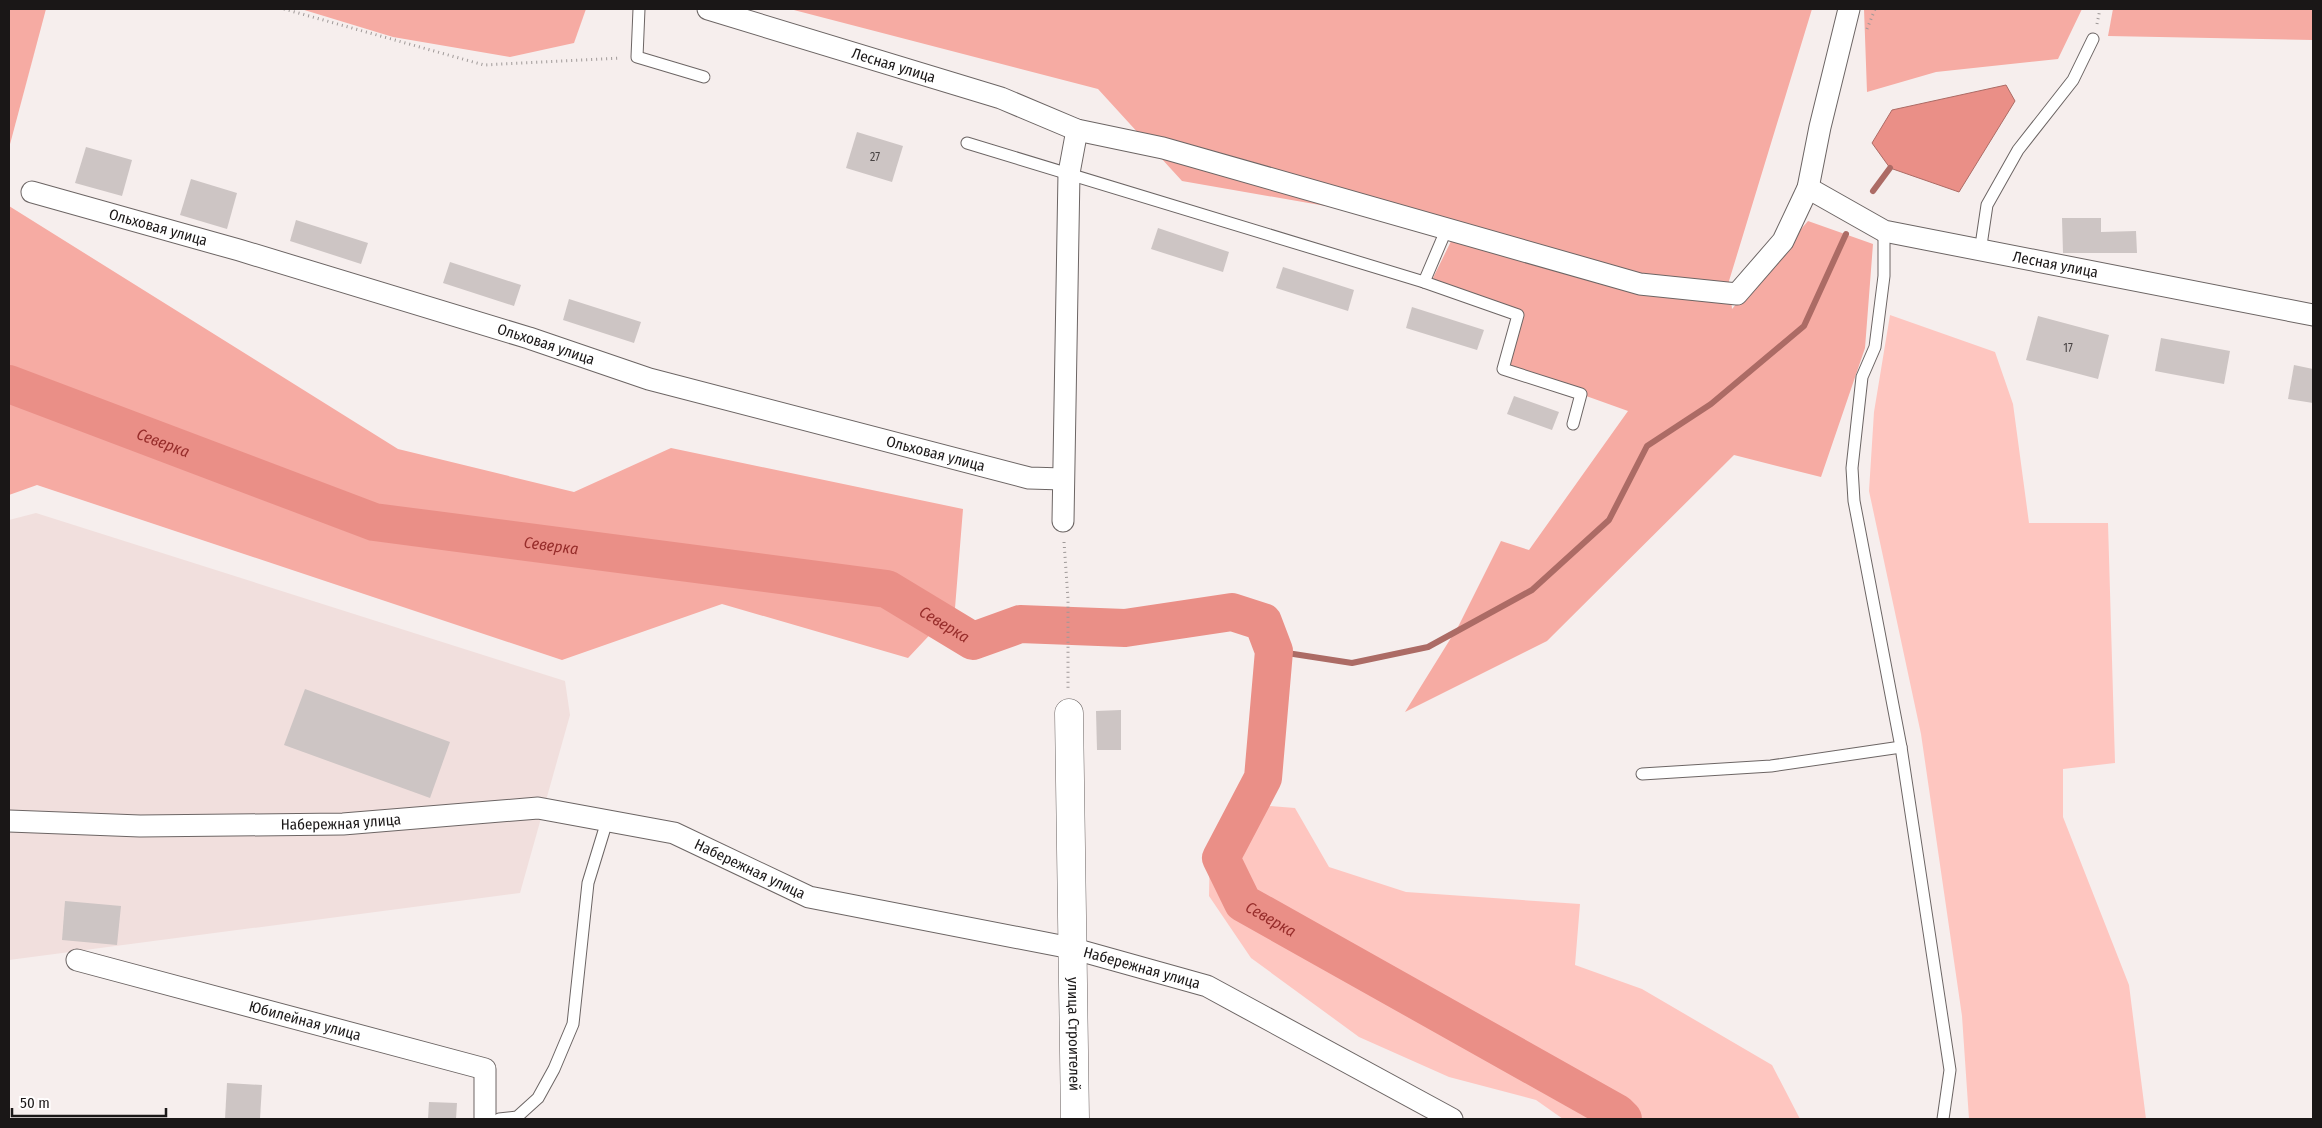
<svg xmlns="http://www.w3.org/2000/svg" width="2322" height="1128" font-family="'Fira Sans Condensed',sans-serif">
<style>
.built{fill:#f1dfdd}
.green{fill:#fec6c0}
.forest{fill:#f6aba3}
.water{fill:#ea8f87;stroke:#ac6b65}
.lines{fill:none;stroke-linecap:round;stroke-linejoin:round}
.stream{stroke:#ac6b65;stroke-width:6}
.river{stroke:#ea8f87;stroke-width:38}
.building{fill:#cdc5c4}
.lane-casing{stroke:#6c6564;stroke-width:13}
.street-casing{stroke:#6c6564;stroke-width:23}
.secondary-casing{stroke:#6c6564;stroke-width:29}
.path{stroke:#9f9998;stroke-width:3;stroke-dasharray:1 4;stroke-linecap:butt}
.lane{stroke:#fff;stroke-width:11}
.street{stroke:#fff;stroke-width:21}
.secondary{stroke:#fff;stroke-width:28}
.labels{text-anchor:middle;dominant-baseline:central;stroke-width:4;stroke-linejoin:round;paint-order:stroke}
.number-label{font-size:12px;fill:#474242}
.street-label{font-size:15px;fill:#1a1717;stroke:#fffdfd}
.water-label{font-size:16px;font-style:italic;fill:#972d2b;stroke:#fffdfd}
</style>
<rect width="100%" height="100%" fill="#f6eeed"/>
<path class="built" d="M36 513 565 681 570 715 520 893 9 960V520Z"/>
<g class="green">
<path d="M1890 315 1995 352 2013 404 2029 523H2108L2115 763 2063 769V817L2129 985 2146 1119H1969L1962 1016 1921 734 1869 491 1874 412Z"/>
<path d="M1232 803 1295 808 1329 867 1406 892 1580 904 1575 965 1642 989 1772 1065 1800 1119H1563L1536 1100 1449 1077 1359 1037 1251 958 1209 896 1210 845Z"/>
</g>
<g class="forest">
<path d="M9 9H46L9 148Z"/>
<path d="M301 9H586L574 43 510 57 393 37Z"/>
<path d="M790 9H1812L1729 281 1732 309 1808 221 1873 244 1865 348 1821 477 1734 455 1547 641 1405 712 1459 625 1501 541 1529 550 1628 411 1508 368 1523 312 1432 280 1457 229 1182 181 1098 89Z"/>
<path d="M1864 9H2082L2058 59 1936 72 1867 92Z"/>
<path d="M2113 9H2313V40L2108 36Z"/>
<path d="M9 206 398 449 574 492 671 448 963 509 955 608 908 658 722 604 562 660 37 485 9 495Z"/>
</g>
<path class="water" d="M2006 85 2015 101 1959 192 1890 168 1872 143 1892 110Z"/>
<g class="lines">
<g class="stream">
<path d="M1873 191 1890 168"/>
<path d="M1274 651 1352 663 1428 647 1532 590 1609 520 1647 446 1711 404 1804 326 1846 234"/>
</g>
<path class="river" id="s1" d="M9 384 374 522 887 589 973 641 1020 624 1125 628 1232 612 1263 622 1274 651 1263 778 1221 858 1243 903 1617 1113 1623 1119"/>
</g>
<g class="building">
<path d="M857 132 903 146 892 182 846 168Z"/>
<path d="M86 147 132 160 122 196 75 183Z"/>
<path d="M191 179 237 193 227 229 180 215Z"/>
<path d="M2062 218H2101V232L2136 231 2137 253H2063Z"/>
<path d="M296 220 368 243 361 264 290 241Z"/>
<path d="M1158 228 1229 252 1223 272 1151 249Z"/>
<path d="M450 262 521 285 514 306 443 283Z"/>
<path d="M1283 267 1354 290 1348 311 1276 288Z"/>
<path d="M569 299 641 322 634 343 563 320Z"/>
<path d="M1412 307 1484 330 1477 350 1406 328Z"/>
<path d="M2038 316 2109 335 2098 379 2026 360Z"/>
<path d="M2161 338 2230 351 2224 384 2155 371Z"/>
<path d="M2294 365 2313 369V403L2288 399Z"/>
<path d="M1514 396 1559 412 1552 430 1507 414Z"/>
<path d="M305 689 450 742 430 798 284 745Z"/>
<path d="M1121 710V750H1097L1096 711Z"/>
<path d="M65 901 121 906 117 945 62 940Z"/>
<path d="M227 1083 262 1085 260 1119H225Z"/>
<path d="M429 1102 457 1103 456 1119H428Z"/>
</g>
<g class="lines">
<defs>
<g id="lane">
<path d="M639 9 637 57 704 77"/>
<path d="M967 143 1424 282 1518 315 1503 369 1581 394 1573 424"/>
<path d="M1884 231V276L1875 347 1862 377 1852 468 1854 501 1901 747 1950 1070 1943 1119"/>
<path d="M1980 252 1987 205 2018 150 2073 80 2093 39"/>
<path d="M1424 282 1447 228"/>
<path d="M1642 774 1771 766 1901 747"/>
<path d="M499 1119 517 1117 538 1098 554 1069 573 1024 588 883 607 821"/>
</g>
<g id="street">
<path id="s2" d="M708 9 1001 98 1077 130 1163 148 1640 284 1737 294 1783 241 1808 188 1820 127 1849 9"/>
<path id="s3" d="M1808 188 1884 231 2313 315"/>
<path id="s4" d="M32 192 239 250 529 338 649 379 1029 478 1063 479"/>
<path d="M1063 521 1069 173 1077 130"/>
<path id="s5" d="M9 821 140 826 343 824 538 808 674 833 809 897 1071 948 1207 986 1452 1119"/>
<path id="s6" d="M77 960 485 1069V1119"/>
</g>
<g id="secondary">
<path id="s7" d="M1069 713 1075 1119"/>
</g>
</defs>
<use href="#lane" class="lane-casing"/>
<use href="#street" class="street-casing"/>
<use href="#secondary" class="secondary-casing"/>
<g class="path">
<path d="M284 9 484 65 621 58"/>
<path d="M2097 24 2100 9"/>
<path d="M1867 29 1875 9"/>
<path d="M1064 542 1068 599V690"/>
</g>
<use href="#lane" class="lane"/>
<use href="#street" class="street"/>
<use href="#secondary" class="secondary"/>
</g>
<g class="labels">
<g class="number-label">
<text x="875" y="157">27</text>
<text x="2068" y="348">17</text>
</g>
<g class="street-label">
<text stroke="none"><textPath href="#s2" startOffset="194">Лесная улица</textPath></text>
<text stroke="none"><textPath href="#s4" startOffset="131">Ольховая улица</textPath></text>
<text stroke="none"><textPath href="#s3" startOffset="262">Лесная улица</textPath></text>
<text stroke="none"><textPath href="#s4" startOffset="536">Ольховая улица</textPath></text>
<text stroke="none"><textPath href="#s4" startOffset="941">Ольховая улица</textPath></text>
<text stroke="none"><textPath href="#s5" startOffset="332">Набережная улица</textPath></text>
<text stroke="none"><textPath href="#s5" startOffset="752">Набережная улица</textPath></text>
<text stroke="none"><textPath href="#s5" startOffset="1158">Набережная улица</textPath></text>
<text stroke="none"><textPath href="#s6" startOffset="236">Юбилейная улица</textPath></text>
<text stroke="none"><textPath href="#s7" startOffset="321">улица Строителей</textPath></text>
</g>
<g class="water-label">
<text stroke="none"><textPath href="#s1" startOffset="165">Северка</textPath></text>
<text stroke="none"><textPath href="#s1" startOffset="569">Северка</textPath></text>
<text stroke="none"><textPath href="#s1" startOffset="975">Северка</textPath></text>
<text stroke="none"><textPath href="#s1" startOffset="1635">Северка</textPath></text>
</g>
</g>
<rect width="2322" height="1128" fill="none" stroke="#1a1717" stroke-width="20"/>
<path d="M12 1108v8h154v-8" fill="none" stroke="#1a1717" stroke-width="2.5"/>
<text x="20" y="1108" font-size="15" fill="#1a1717" stroke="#fffdfd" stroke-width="4" paint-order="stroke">50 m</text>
</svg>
